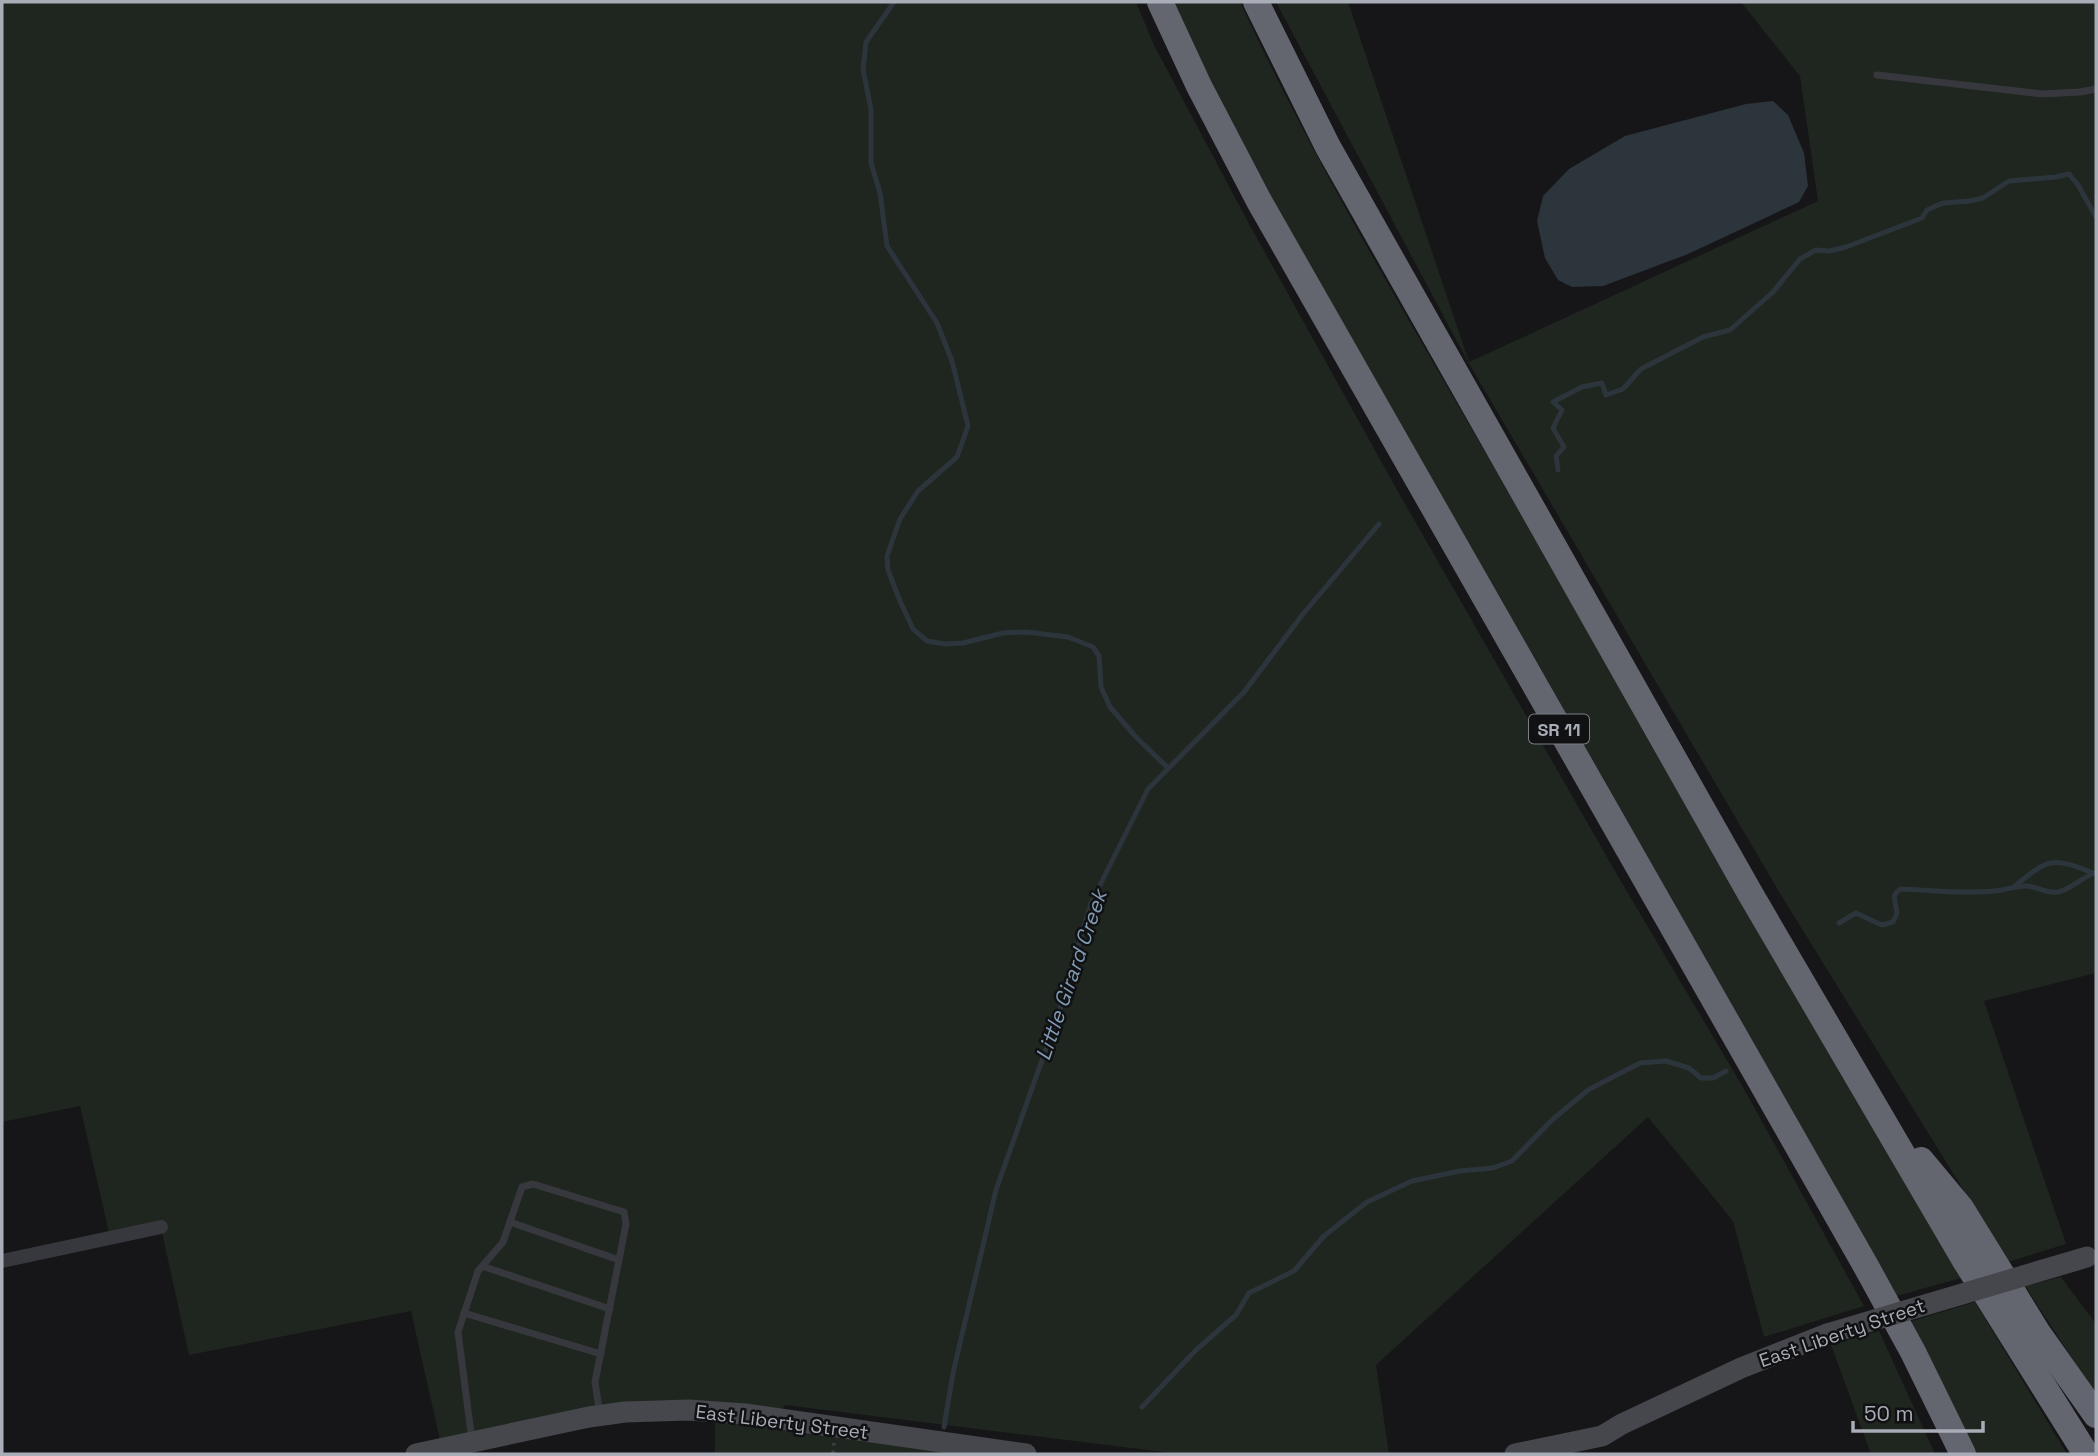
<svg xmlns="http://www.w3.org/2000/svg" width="2098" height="1456" font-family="'Space Grotesk',sans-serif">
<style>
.green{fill:#1e261f}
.water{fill:#2c353c}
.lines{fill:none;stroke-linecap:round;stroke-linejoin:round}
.stream{stroke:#2c353c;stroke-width:5}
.path{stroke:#3d3f44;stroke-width:3.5;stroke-dasharray:3.5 5;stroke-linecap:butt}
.lane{stroke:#37383d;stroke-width:7}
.street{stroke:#37383d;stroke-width:14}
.secondary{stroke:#45474d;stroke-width:21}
.highway{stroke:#63666e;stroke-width:26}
.secondary-bridge{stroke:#45474d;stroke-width:21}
.labels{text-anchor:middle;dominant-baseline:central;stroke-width:5;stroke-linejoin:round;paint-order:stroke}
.shield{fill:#111113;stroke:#7b7e86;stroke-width:2}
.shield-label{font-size:18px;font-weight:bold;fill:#a8adb8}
.street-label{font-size:19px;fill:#a8adb8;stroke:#111113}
.water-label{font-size:21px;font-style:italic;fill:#7f9bb3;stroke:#111113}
</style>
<rect width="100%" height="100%" fill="#161618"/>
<g class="green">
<path d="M2 2H1136L1155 47 1248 222 1396 488 1619 878 1744 1089 1864 1306 1764 1337 1733 1221 1648 1117 1376 1365 1389 1454H1180L785 1405 777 1417 1026 1454H715V1412L688 1410 442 1449 411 1311 189 1355 161 1228 110 1237 80 1106 2 1122Z"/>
<path d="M1173 2H1240C1322 179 1426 348 1523 518 1669 772 1813 1026 1961 1278L1893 1297 1275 204 1199 60Z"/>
<path d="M1276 2H1348L1469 362 1818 201 1800 76 1741 2H2096V973L1984 1001 2066 1244 2008 1262 1781 895 1468 362Z"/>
<path d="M2061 1277 2096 1324V1395L2025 1286Z"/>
<path d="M1975 1302 2067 1454H1977L1909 1322Z"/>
<path d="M1879 1331 1935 1454H1871L1831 1345Z"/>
</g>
<path class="water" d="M1773 101 1788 115 1804 153 1808 186 1799 202 1688 254 1603 286 1572 287 1558 280 1545 258 1537 221 1543 196 1569 169 1625 136 1746 104Z"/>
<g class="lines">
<g class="stream">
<path d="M894 2 866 42 863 70 871 109V163L880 193 887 246 937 323 952 361 968 426 957 457 918 491 900 519 887 556 888 570 900 601 913 629 927 641 945 644 963 643 1003 633 1026 632 1068 637 1093 647 1099 656 1101 687 1110 707 1135 736 1168 768"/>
<path d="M1558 470 1556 456 1564 447 1553 428 1562 410 1553 402 1582 387 1602 383 1606 395 1623 389 1641 369 1703 337 1730 330 1773 292 1800 259 1816 250 1829 251 1846 247 1922 218 1927 210 1943 203 1970 201 1983 198 2009 181 2056 177 2069 174 2078 185 2096 217"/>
<path d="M2015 886C2048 859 2052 856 2093 873"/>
<path d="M1839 923 1856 913 1882 925 1893 922 1897 913C1896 902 1890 895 1901 889 1931 890 1963 894 1994 891 2005 890 2015 886 2026 886 2037 886 2046 894 2058 892 2072 889 2082 877 2096 872"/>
<path d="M1142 1407 1196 1350 1236 1315 1249 1293 1294 1271 1324 1236 1367 1202 1412 1181 1460 1171 1493 1168 1512 1161 1552 1120 1588 1090 1640 1063 1666 1061 1689 1068 1701 1078H1713L1726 1071"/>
<path d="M944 1427 953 1373 996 1190 1058 1015 1091 903 1148 789 1244 692 1303 614 1379 524"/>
</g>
<path class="path" d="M833 1454 834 1443"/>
<g class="lane">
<path d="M1877 75 2042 94 2080 92 2096 89"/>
<path d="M510 1222 619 1260"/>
<path d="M482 1266 610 1309"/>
<path d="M464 1313 601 1354"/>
<path d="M472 1441 458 1332 478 1271 503 1242 522 1187 533 1184 624 1212 626 1224 595 1382 600 1415"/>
</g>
<path class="street" d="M2 1261 161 1227"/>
<g class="secondary">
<path d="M416 1454 589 1417 625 1412 689 1410 745 1414 1026 1454"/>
<path d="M1515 1454 1602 1436 1622 1424 1741 1368 1827 1334"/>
</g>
<g class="highway">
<path d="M1160 2 1199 86 1259 201 1867 1268 1913 1352 1963 1454"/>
<path d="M1256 2 1328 147 1751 895 1964 1259 2086 1454"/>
<path d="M1921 1160 1961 1208 2038 1333 2096 1415"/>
</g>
<path class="secondary-bridge" d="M1827 1334 2087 1257"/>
</g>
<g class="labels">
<rect class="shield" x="1529" y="714.5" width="60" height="29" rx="5"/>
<g class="shield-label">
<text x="1559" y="729">SR 11</text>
</g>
<g class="street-label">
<text transform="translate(1842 1333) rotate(-19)">East Liberty Street</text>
<text transform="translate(782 1422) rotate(7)">East Liberty Street</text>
</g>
<g class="water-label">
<text transform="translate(1071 975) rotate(-71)">Little Girard Creek</text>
</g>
</g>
<rect width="2098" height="1456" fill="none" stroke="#a8adb8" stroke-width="7"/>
<path d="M1853 1421v10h130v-10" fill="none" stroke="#a8adb8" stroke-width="3.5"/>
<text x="1864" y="1421" font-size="21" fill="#a8adb8" stroke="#111113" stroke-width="5" paint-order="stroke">50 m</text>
</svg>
